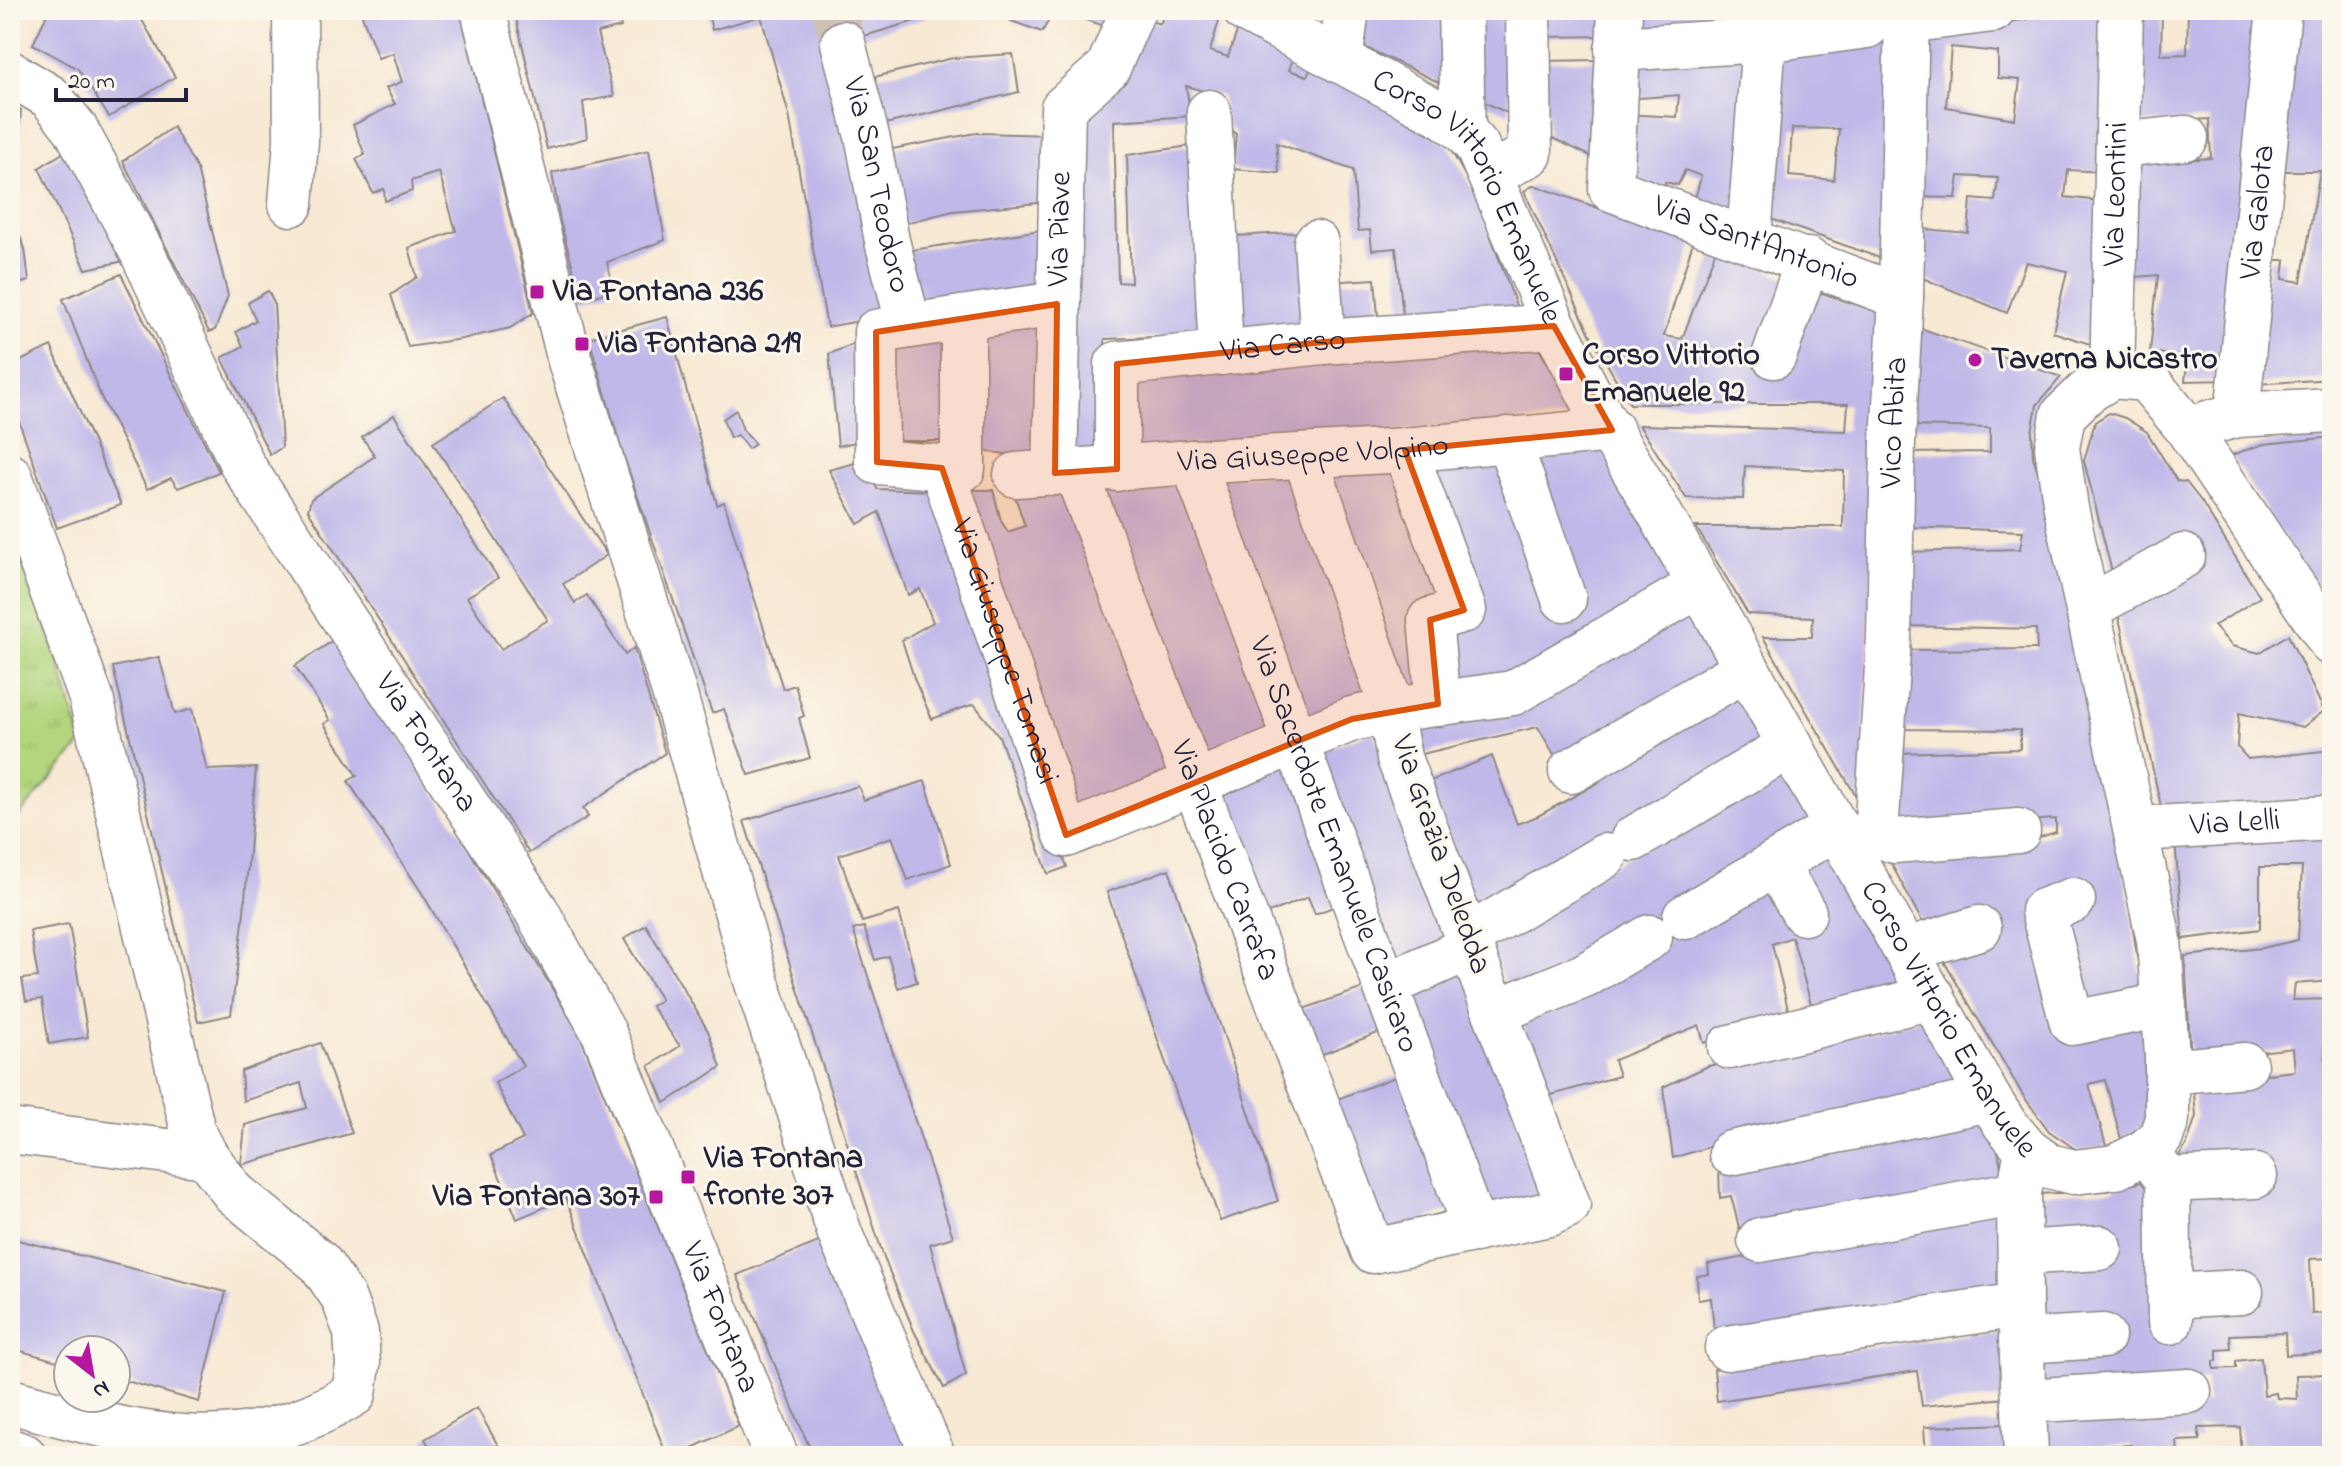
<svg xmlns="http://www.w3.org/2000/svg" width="2342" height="1466" font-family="'Indie Flower',sans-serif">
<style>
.park{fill:url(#park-tufts);stroke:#6a7c5c;stroke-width:2}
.building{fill:#bfb8e9;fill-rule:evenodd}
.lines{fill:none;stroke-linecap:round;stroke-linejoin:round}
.minor-tunnel{stroke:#ccc1b5;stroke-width:44;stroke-dasharray:44 22;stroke-linecap:butt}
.minor-casing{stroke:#8c8687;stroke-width:47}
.minor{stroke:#fff;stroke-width:44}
.marked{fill:#de560e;fill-opacity:0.2;stroke:#de560e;stroke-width:6;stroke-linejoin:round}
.poi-dot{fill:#b5179e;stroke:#fbf7ec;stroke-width:3}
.labels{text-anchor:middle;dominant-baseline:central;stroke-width:6;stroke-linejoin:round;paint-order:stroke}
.street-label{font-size:32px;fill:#22223b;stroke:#fbf7ec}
.poi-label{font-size:32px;font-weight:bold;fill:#22223b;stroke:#fbf7ec;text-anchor:start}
</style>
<defs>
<pattern id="park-tufts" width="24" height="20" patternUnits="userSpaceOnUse" patternTransform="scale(2)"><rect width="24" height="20" fill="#b3d57d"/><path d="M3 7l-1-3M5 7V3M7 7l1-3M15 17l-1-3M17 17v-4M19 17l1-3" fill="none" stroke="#9ab76d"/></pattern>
</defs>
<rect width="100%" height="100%" fill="#fbf7ec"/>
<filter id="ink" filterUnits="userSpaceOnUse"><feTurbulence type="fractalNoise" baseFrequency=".0125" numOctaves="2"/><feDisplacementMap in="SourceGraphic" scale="16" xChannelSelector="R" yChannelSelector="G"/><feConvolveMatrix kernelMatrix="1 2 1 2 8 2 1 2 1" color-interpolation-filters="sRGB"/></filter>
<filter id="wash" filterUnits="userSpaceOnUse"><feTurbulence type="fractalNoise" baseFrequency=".006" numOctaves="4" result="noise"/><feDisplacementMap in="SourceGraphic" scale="32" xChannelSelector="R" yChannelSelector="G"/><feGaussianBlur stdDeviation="1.8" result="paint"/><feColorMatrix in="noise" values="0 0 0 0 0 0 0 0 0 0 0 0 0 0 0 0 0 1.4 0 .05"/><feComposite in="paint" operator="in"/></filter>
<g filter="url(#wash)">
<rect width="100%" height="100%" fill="#f7e9d3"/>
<path class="park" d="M10 528 59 662 82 743 10 826Z"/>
<g id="blocks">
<g class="building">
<path d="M49 10H113L117 17 129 10H136L175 77 109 117 78 69 33 44Z"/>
<path d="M360 10H460L533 313 510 328 462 339 408 347 391 295 417 277 409 248 456 231 439 172 411 181 412 191 385 201 384 189 373 193 356 159 365 155 353 125 395 104 386 88 402 82 393 53 378 58Z"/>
<path d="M514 10H617L621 27 597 33 614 96 583 102 587 138 547 149Z"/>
<path d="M707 10H924L925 18 854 39 886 316 827 327 789 115 761 16 712 30Z"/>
<path d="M1010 10H1120L1114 29 1055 10 1042 32 1011 21 1015 12Z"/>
<path d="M1166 10H1194L1219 21 1210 51 1228 57 1238 29 1294 56 1289 70 1307 76 1312 66 1448 145 1467 179 1483 215 1521 319 1403 317 1396 248 1372 250 1370 230 1358 231 1353 170 1276 143 1279 173 1233 169 1236 134 1227 124 1222 96 1186 86 1191 116 1114 121 1118 282 1131 283 1127 155 1190 146 1206 335 1105 339V449L1069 453 1077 114 1141 18 1160 24Z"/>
<path d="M1293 10H1330V31Z"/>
<path d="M1369 10H1450L1455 90 1356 43 1358 27 1368 21Z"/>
<path d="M1473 10H1512L1509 114 1482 101Z"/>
<path d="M1543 10H1611L1610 36 1544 37Z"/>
<path d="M1630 10H1760L1758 26 1628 38Z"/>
<path d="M2091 10H2106L2105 172 2068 170 2065 197 2100 201 2096 346 2053 332 2067 271 2026 262 2007 313 1913 274V228L1968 233 1971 199 1995 201 1998 178 1959 176 1956 198 1914 197 1920 35ZM1951 47 1998 52V78L2020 80 2015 119 1946 107Z"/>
<path d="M2135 10H2162L2161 55 2187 54 2188 10H2267L2232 380 2185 381 2188 357 2150 352 2158 275 2126 278 2131 164 2211 158 2209 119 2132 124Z"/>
<path d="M2296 10H2332V379L2256 384 2269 260H2285L2283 279 2301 282 2320 171H2278Z"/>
<path d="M1897 34 1891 262 1763 216 1778 52ZM1792 128 1839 129 1834 180 1789 176Z"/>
<path d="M1757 51 1734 213 1695 199 1701 176 1685 170 1678 185 1665 182 1664 190 1625 174V114L1677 117 1679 95 1626 99 1625 66Z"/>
<path d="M1013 54 1019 92 881 125 866 79 953 58Z"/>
<path d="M1599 60 1601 161 1548 136 1544 61Z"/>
<path d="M10 104 21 110 15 180H10Z"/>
<path d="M173 127 197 169 228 296 215 330 209 332 123 161Z"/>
<path d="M976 133 1051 135 1049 202 953 211 898 225 882 151Z"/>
<path d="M649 150 665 240 607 262 614 290 582 300 560 221 552 173Z"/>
<path d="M66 151 124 261 86 269 39 168Z"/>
<path d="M1534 185 1693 242 1664 336 1682 339 1716 250 1785 278 1757 370H1780L1810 289 1885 314 1860 803 1763 637H1812L1813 617 1748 614 1696 527H1843L1844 471 1745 466 1743 499 1686 498 1639 425 1846 431 1848 404H1630L1590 334 1524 191Z"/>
<path d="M10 212 25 249 29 281 10 286Z"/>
<path d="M1047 229 1045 291 922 312 906 251Z"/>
<path d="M1302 232 1308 331 1242 335 1236 236Z"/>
<path d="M121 274 219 472 178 488 171 478 147 489 102 399 63 299Z"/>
<path d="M1375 279 1379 329 1333 333 1329 282Z"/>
<path d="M268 291 274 303 282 447 270 455 222 358 243 346 236 332 256 320 248 303Z"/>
<path d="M667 317 717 505 724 502 783 689 795 685 804 716 799 718 810 758 749 775 724 709 712 713 621 448 589 338Z"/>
<path d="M1044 321 1045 460 978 450 976 331Z"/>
<path d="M1914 326 2061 377 2037 405 2032 432 2033 457 2042 485 2128 895 2143 995 2080 1008 2030 905 2063 1039 2142 1023 2150 1080 2149 1122 2121 1139 2105 1080 2089 1084 2106 1146 2078 1151 2049 1131 2024 1097 1939 953 1886 854 2007 848 2056 832V819L1895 829 1898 753 2020 749V730L1898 729 1903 650 2037 649 2036 629 1903 626 1905 552 2020 549 2023 531 1906 527 1908 453 1990 452V428L1909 426Z"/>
<path d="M952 334 946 441H889L886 342Z"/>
<path d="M1532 338 1581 417 1128 449 1125 373Z"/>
<path d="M866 339 864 440 838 446 829 354Z"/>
<path d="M51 346 121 505 57 528 10 396V366Z"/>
<path d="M503 398 607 555 563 584 575 603 587 595 625 655 634 648 665 753 583 808 588 817 529 853 308 510 311 499 375 456 362 437 394 415 498 578 467 597 501 649 548 620 433 443Z"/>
<path d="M736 410 743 430 755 444 748 449 737 435 730 438 723 419Z"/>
<path d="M2109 413 2125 418 2147 432 2177 481 2186 482 2201 501 2260 597 2214 626 2232 646 2259 653 2288 635 2324 711 2303 727 2239 713 2237 747 2248 759 2332 750V797L2162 811 2117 609 2205 560 2191 537 2114 580 2084 461 2095 422Z"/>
<path d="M2332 437V612L2231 455 2264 444Z"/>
<path d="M1602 449 1678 588 1511 682 1446 691 1437 628 1477 616 1422 463Z"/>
<path d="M863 461 877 489 933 491 1067 867 1048 874 999 736 974 704 932 719 915 681 902 640 933 622 920 589 908 595 879 512 858 524 829 470Z"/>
<path d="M1397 464 1453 607 1428 686 1398 694 1322 478Z"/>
<path d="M1293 472 1379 696 1304 720 1211 479Z"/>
<path d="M1180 477 1275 733 1199 764 1097 489Z"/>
<path d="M1068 484 1175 771 1076 811 969 520 973 490H993L1001 521 1008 532 1025 526 1012 487Z"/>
<path d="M1690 606 1725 663 1556 758 1538 727 1417 755 1402 718Z"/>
<path d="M334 640 424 775 580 1035 739 1426 675 1456H667L566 1198 517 1219 491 1155 523 1139 495 1083 523 1066 422 893 348 781 357 776 324 724 330 720 295 666Z"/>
<path d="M159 657 175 714 192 709 207 770 256 768 243 923 231 1015 198 1022 113 667Z"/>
<path d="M1735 691 1766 747 1479 912 1428 782 1492 756 1517 824 1538 816 1600 782 1593 772Z"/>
<path d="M1373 732 1455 942 1396 965 1315 753Z"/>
<path d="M1291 761 1346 902 1315 914 1308 897 1261 916 1212 792Z"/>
<path d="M1781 769 1814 827 1661 919 1509 992 1487 943 1626 858Z"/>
<path d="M925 781 951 864 908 880 892 837 839 855 862 922 899 911 917 982 898 988 888 956 875 960 864 927 853 930 953 1237 930 1244 966 1375 944 1388 914 1331 884 1258 744 821 858 786 864 800Z"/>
<path d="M2327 832 2332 863V981L2295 984 2293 1000 2332 999V1032H2324L2327 1084 2332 1083V1258L2310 1259 2312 1314 2332 1313V1352L2286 1355 2285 1333 2230 1335 2231 1349 2217 1350V1361H2214V1369L2236 1368V1361L2261 1358 2264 1395 2276 1393 2277 1398 2297 1399 2296 1375 2332 1374V1456H2242L2240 1427 2198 1428 2200 1440 2177 1441 2178 1456H2132L2131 1445 2103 1446 2104 1456H2045L2043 1414 2208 1403 2206 1379 2041 1389 2039 1239 2036 1194 2108 1191 2153 1179 2186 1285 2176 1161 2187 1144 2196 1116 2193 1082 2295 1071 2293 1048 2191 1060 2185 956 2262 948 2298 940 2302 867H2260V929L2183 939 2175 840Z"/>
<path d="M1827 848 1905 992 1814 1014 1792 937 1772 944 1790 1017 1704 1043 1699 1025 1614 1060 1619 1076 1548 1096 1523 1024 1770 882 1802 933 1823 926 1792 870Z"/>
<path d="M1169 869 1278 1201 1220 1221 1107 892Z"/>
<path d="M69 924 88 1037 49 1044 42 999 26 1001 22 979 38 977 30 931Z"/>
<path d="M646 925 708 1031 721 1067 665 1103 649 1066 680 1046 651 1006 661 1000 624 939Z"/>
<path d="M1464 962 1554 1193 1530 1202 1486 1204 1406 993Z"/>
<path d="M1372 985 1386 1030 1315 1057 1297 1011Z"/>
<path d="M1927 1017 1963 1092 1718 1144 1673 1158 1663 1087 1708 1066 1874 1032Z"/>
<path d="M320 1043 352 1133 241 1165 245 1125 307 1108 301 1083 243 1101 241 1071Z"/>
<path d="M1400 1075 1452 1209 1382 1237 1332 1101Z"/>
<path d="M1978 1115 1997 1145 2003 1178 1916 1203 1740 1231 1731 1196 1720 1198 1719 1169Z"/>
<path d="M2004 1207 2003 1287 1715 1340 1711 1298 1698 1300 1697 1276 1709 1274 1708 1264Z"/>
<path d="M10 1238 226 1292 199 1402 116 1378V1350H68V1364L10 1348Z"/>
<path d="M826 1239 918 1456H813L737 1275Z"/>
<path d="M2002 1330 2006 1398 1922 1406 1917 1371 1717 1401 1714 1369Z"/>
<path d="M477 1408 504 1456H435L425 1439Z"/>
<path d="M2009 1424 2010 1456H1926L1924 1427Z"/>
</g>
</g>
</g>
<g filter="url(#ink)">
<use href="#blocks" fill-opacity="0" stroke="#8c8687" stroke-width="2"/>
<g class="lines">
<path class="minor-tunnel" d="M834 10 843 43"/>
<defs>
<g id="minor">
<path d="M483 10 570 361 674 692 756 980 840 1234 933 1456"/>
<path id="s1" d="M1245 10 1441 114 1463 130 1477 146 1554 326 1600 414 1660 514 1989 1099 2005 1124 2027 1150 2049 1166 2074 1172 2116 1167 2146 1151 2161 1137 2167 1119V1056L2159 940 2066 508 2057 448 2063 415 2088 391 2112 376 2146 379 2187 428 2332 644"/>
<path d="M1460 10 1463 130"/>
<path id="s2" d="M1620 10 1611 189 1901 297"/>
<path d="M1906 21 1993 10"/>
<path id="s3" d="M843 43 868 140 887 241 909 326"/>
<path d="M1617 49 1764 40 1867 26"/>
<path d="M1340 61 1347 10"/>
<path id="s4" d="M10 73 50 97 75 128 142 252 243 466 536 910 604 1033 776 1456"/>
<path d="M1209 112 1221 353"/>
<path d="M2118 145 2186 138"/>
<path d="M1490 175 1530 154 1528 10"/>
<path d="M291 204 296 141 295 10"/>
<path d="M1749 238 1764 40 1769 12"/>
<path d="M1316 243 1323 342"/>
<path d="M963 318V469L877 462 876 332C936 321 997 313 1057 304"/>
<path d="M1774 356 1808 260"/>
<path id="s5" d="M2112 376 2121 10"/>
<path id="s6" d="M2237 415 2279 10"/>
<path d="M2208 423 2237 415 2332 410"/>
<path d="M1508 439 1564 599"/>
<path d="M1405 450 1464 610 1430 620 1438 704"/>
<path id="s7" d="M1193 462 1475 1230"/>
<path id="s8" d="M942 468 1066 835 1352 719 1392 710 1513 693 1700 585"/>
<path id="s9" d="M1117 469V364L1323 342 1554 326"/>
<path id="s10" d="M1076 472 1373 1251 1549 1214 1568 1205 1399 758 1387 693 1305 456"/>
<path id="s11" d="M1055 473 1063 108 1108 68 1133 10"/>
<path id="s12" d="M1016 475 1193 462 1405 450 1612 430"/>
<path d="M10 476 91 698 193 1131 206 1156 234 1193 320 1263 343 1297 356 1332 358 1365 354 1394C237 1466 135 1435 10 1401"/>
<path d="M2088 608 2183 556"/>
<path d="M1571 771 1747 668"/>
<path id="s13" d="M2137 829 2332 818"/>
<path id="s14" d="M1876 834 1889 637 1893 441 1901 297 1907 10"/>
<path d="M1876 834 1894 841 2018 831"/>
<path d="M1633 839 1791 745"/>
<path d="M1775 864 1804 913"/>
<path d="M2073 900 2043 911 2072 1023 2164 1005"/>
<path d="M1685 917 1837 827"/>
<path d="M1468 937 1605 856"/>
<path d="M1906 950 1979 928"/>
<path d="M1385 986 1471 947"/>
<path d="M1495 1012 1584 976 1650 937"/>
<path d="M1730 1047 1933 997"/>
<path d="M2167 1072 2245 1065"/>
<path d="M10 1131 206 1156"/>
<path d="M2146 1151 2168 1180 2170 1322"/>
<path d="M1731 1153 1989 1099"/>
<path d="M2168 1180 2255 1176"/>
<path d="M1760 1240 2019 1193"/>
<path d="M2020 1253 2100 1248"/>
<path d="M2170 1296 2241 1292"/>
<path d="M2021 1341 2103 1336"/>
<path d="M1727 1348 2020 1305"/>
<path d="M2024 1401 2189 1391"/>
<path d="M10 1451 24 1456"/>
<path d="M2026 1456 2020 1305 2019 1193 2027 1150"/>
</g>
</defs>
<use href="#minor" class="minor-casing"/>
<use href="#minor" class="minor"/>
</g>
</g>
<path class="marked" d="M1057 304 1055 473 1117 469V364L1323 342 1554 326 1612 430 1405 450 1464 610 1430 620 1438 704 1352 719 1066 835 942 468 877 462 876 332Z"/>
<g class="poi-dot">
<rect x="529" y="284" width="16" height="16" rx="4"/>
<rect x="574" y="336" width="16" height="16" rx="4"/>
<circle cx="1975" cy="360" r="8"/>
<rect x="1558" y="366" width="16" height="16" rx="4"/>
<rect x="680" y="1169" width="16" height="16" rx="4"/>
<rect x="648" y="1189" width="16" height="16" rx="4"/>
</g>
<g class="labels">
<g class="street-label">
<text stroke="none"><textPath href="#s3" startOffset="146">Via San Teodoro</textPath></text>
<text stroke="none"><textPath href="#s5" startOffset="182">Via Leontini</textPath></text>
<text stroke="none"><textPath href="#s1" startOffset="304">Corso Vittorio Emanuele</textPath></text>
<text stroke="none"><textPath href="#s6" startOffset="204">Via Galota</textPath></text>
<text stroke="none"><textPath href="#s11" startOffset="244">Via Piave</textPath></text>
<text stroke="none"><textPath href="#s2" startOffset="334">Via Sant'Antonio</textPath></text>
<text stroke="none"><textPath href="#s9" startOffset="272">Via Carso</textPath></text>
<text stroke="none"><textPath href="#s14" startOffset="412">Vico Abita</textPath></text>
<text stroke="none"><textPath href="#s12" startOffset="298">Via Giuseppe Volpino</textPath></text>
<text stroke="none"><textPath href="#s8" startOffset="194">Via Giuseppe Tomasi</textPath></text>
<text stroke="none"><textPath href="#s4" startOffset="796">Via Fontana</textPath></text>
<text stroke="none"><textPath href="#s13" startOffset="98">Via Lelli</textPath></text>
<text stroke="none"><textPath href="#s7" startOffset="408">Via Sacerdote Emanuele Casiraro</textPath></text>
<text transform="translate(1440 855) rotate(71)">Via Grazia Deledda</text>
<text stroke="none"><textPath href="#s10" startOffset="416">Via Placido Carrafa</textPath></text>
<text stroke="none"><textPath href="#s1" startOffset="1264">Corso Vittorio Emanuele</textPath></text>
<text stroke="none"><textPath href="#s4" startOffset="1444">Via Fontana</textPath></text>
</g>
<g class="poi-label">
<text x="553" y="292">Via Fontana 236</text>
<text x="598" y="344">Via Fontana 219</text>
<text x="1582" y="356">Corso Vittorio<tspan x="1582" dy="37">Emanuele 92</tspan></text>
<text x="1991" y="360">Taverna Nicastro</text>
<text x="704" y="1159">Via Fontana<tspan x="704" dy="37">fronte 307</tspan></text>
<text x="640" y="1197" text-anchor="end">Via Fontana 307</text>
</g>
</g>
<rect width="2342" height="1466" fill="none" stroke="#fbf7ec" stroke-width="40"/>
<g transform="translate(92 1374) rotate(149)"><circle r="38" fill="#fbf7ec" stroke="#a4a2a5" stroke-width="2"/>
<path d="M0-6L14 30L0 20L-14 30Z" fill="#b5179e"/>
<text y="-12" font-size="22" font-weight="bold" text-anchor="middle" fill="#22223b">N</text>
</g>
<path d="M56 88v12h130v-12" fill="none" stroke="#22223b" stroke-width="4"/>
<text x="68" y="88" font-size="24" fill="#22223b" stroke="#fbf7ec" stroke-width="6" paint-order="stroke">20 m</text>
</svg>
